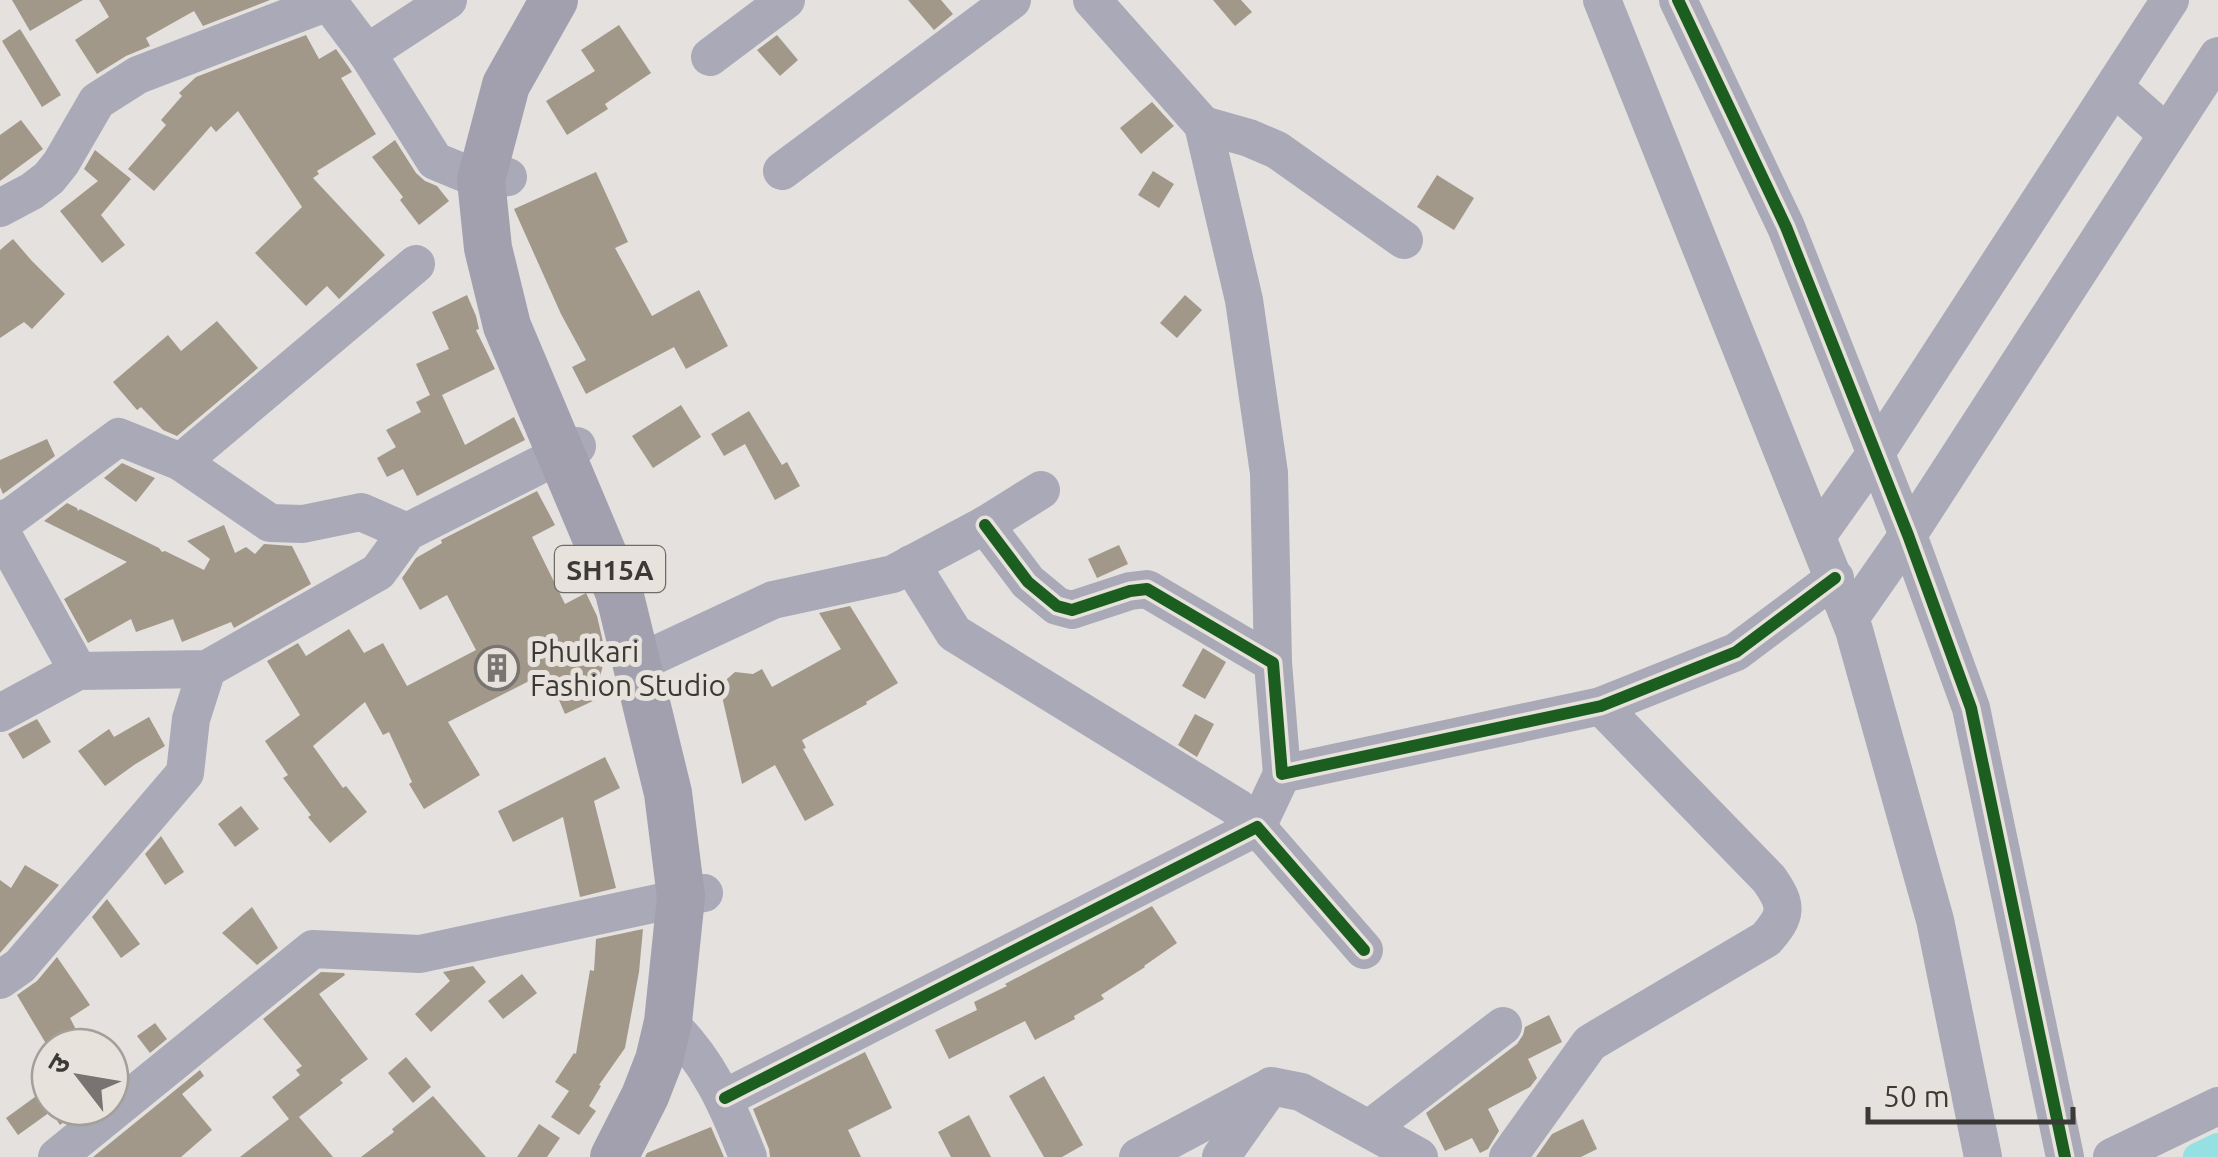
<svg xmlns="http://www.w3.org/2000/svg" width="2218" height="1157" font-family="Ubuntu,'Noto Sans Devanagari',sans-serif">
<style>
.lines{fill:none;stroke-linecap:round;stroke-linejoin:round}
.canal{stroke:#95e0e2;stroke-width:28}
.building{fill:#a19889}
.minor{stroke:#a9a9b7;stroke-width:38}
.major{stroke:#a2a0af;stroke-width:48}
.cycleway-casing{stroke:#e7e2db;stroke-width:19}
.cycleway{stroke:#1b5e20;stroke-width:12}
.labels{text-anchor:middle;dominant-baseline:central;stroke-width:10;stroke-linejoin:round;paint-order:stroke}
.shield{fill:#e7e2db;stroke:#6f6c68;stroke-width:2.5}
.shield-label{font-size:28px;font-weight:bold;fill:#3c3a37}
.poi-label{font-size:30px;fill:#3c3a37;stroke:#e7e2db;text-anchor:start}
</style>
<rect width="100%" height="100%" fill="#e4e1de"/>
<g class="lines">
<path class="canal" d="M2197 1157 2218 1147"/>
</g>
<g class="building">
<path d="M12 0H83L30 31Z"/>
<path d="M99 0H270L203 26 194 11 146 38 150 46 126 56 97 74 75 40 109 17Z"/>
<path d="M908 0H941L953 14 934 30Z"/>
<path d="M1213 0H1241L1252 12 1235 26Z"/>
<path d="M619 25 651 73 605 104 608 109 567 135 546 101 595 71 581 50Z"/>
<path d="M20 29 61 95 42 107 2 41Z"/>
<path d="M306 35 319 59 336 49 348 66 352 72 341 78 376 134 317 171 319 174 313 178 385 255 339 299 327 286 306 306 255 253 302 207 238 111 216 132 211 126 154 191 128 169 166 125 161 120 182 96 179 93 196 77Z"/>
<path d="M777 35 798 60 780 76 757 50Z"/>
<path d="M1152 102 1174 126 1141 154 1120 128Z"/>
<path d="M21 120 43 149 0 181V135Z"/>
<path d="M395 140 416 173 425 181 437 186 449 201 419 225 400 200 403 197 372 157Z"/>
<path d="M95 150 131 179 101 215 125 245 102 263 60 211 98 181 84 169Z"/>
<path d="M1153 171 1174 184 1159 208 1138 195Z"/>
<path d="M596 172 628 242 615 248 652 316 699 290 728 346 686 369 674 347 586 394 572 367 586 360 561 314 514 209Z"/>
<path d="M1437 175 1474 198 1454 230 1417 207Z"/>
<path d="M13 239 31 260 65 294 32 329 24 322 0 338V250Z"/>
<path d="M467 295 476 316 479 329 476 330 495 369 442 395 465 445 514 417 525 440 417 496 403 469 387 477 377 458 396 447 386 430 421 412 416 402 430 395 416 364 449 349 432 312Z"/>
<path d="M1185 295 1202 310 1177 338 1160 323Z"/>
<path d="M217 321 258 368 177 436 163 430 141 407 137 410 113 382 168 335 181 351Z"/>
<path d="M681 405 701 437 653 468 632 436Z"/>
<path d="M749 411 782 465 787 462 800 486 775 500 745 444 724 456 711 434Z"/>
<path d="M47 439 55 456 3 494 0 487V460Z"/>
<path d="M122 463 155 478 136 502 104 478Z"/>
<path d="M537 491 555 525 532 537 565 604 586 593 597 616 606 655 593 701 565 714 547 672 448 722 480 775 424 809 409 784 412 782 389 732 383 735 365 702 313 746 343 788 346 786 367 812 330 843 308 817 311 815 283 778 288 775 265 741 300 715 267 661 298 643 306 656 349 629 364 653 383 643 407 686 476 650 447 595 420 610 402 578 416 558 442 543 441 540Z"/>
<path d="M67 503 77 508 78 511 80 509 159 548 162 552 165 551 204 570 210 559 187 541 224 525 235 553 246 547 255 554 264 544 292 546 311 584 234 628 231 622 182 642 173 619 136 632 131 619 88 643 64 599 127 562 44 521Z"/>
<path d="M1119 545 1128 564 1097 578 1088 559Z"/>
<path d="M850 606 898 683 866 702 867 704 802 740 806 748 803 749 834 805 805 821 775 765 742 784 721 692 724 690 727 679 735 672 753 674 762 669 772 687 841 649 819 613Z"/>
<path d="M1203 648 1226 662 1205 699 1182 686Z"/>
<path d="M1195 714 1214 724 1197 757 1178 745Z"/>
<path d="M149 717 165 746 134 765 105 786 78 751 109 729 114 737Z"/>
<path d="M37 719 51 742 23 759 8 734Z"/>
<path d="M605 757 620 788 594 801 616 888 580 897 563 817 513 842 498 811Z"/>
<path d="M241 806 259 829 235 847 218 824Z"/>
<path d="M161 836 184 872 165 885 145 854Z"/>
<path d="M25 865 59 885 0 953V880L11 888Z"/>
<path d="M107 899 140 944 121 958 92 917Z"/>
<path d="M1152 906 1177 943 1144 966 1145 967 1101 995 1104 999 1074 1016 1075 1019 1035 1040 1025 1021 949 1059 935 1030 977 1010 974 1002 1007 986 1005 984Z"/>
<path d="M252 907 278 948 257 965 222 933Z"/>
<path d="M643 929 639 972 625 1048 599 1085 601 1086 589 1106 596 1111 579 1135 551 1117 569 1091 555 1082 574 1053 576 1054 590 970 594 971 596 939Z"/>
<path d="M57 957 90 1005 70 1018 85 1047H48L17 995 37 981Z"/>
<path d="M473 966 486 982 431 1032 415 1014 450 981 443 972Z"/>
<path d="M321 972 344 973 345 975 319 994 368 1059 340 1080 343 1083 299 1117 333 1157H240L289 1119 272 1097 300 1075 296 1070 302 1066 263 1019Z"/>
<path d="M522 974 537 993 503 1019 488 1001Z"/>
<path d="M1549 1015 1562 1042 1528 1059 1537 1078 1530 1087 1488 1109 1499 1131 1488 1149 1480 1153 1472 1138 1445 1151 1426 1113 1517 1044 1523 1035 1525 1027Z"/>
<path d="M155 1023 167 1039 150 1053 137 1036Z"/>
<path d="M865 1052 892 1108 848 1130 861 1157H770L769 1149 753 1109Z"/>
<path d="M406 1057 431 1087 413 1103 388 1073Z"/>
<path d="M200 1070 204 1076 182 1094 212 1130 181 1157H93Z"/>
<path d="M1044 1076 1083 1145 1062 1157H1044L1009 1096Z"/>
<path d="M50 1086V1107H83L60 1125 50 1110V1112L18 1135 6 1118Z"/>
<path d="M433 1096 486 1157H361L394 1132 392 1129Z"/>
<path d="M969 1115 991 1157H951L938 1132Z"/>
<path d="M1583 1119 1597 1149 1581 1157H1536L1552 1134Z"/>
<path d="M539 1124 560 1138 547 1157H517Z"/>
<path d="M711 1127 724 1157H645L647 1153Z"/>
</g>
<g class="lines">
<g class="minor">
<path d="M327 0 367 53 435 161 481 180 508 177"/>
<path d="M1092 0 1203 125 1244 300 1269 473 1273 663"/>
<path d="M1602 0 1854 630 1935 920 1983 1157"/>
<path d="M1678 0 1786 227 1908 535 1971 708 2065 1157"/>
<path d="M367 53 448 0"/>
<path d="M710 57 786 0"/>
<path d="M2114 87 2167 134"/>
<path d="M1203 125 1249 138 1277 150 1404 240"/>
<path d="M782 171 1012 0"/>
<path d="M0 208 32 191 49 178 61 163 97 101 138 75 328 2"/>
<path d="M181 462 270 523 303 524 361 512 407 532"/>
<path d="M0 520 12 516 119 437 181 462 416 264"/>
<path d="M985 525 1028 582 1057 606 1072 610 1130 591 1147 589 1273 663 1282 774 1601 706 1736 652 1835 578"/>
<path d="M0 530 78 671"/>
<path d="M1817 536 1876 453 2170 0"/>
<path d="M911 564 954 633 1238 808 1257 827 1282 774"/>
<path d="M1850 618 1908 535 2218 56"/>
<path d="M638 663 773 600 893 574 985 525 1041 490"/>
<path d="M0 713 78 671 207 669 378 572 407 532 577 446"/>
<path d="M0 980 20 966 185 773 191 719 207 669"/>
<path d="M668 1022C708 1060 728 1106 748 1157"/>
<path d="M725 1098 1257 827 1364 950"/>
<path d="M1369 1129 1503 1026"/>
<path d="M57 1157 313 949 420 954 704 893"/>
<path d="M1138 1157 1264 1090"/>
<path d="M1221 1157 1271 1086 1301 1092 1419 1157"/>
<path d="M1508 1157 1590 1043 1766 939C1787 915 1788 906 1769 879L1601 706"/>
<path d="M2112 1157 2218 1106"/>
</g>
<path class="major" d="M554 0 506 85 481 180 488 248 507 326 619 592 668 793 681 897 668 1022 659 1060 645 1096 614 1157"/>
<defs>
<g id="cycleway">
<path d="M1678 0 1786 227 1908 535 1971 708 2065 1157"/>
<path d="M985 525 1028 582 1057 606 1072 610 1130 591 1147 589 1273 663 1282 774 1601 706 1736 652 1835 578"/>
<path d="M725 1098 1257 827 1364 950"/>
</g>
</defs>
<use href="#cycleway" class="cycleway-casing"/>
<use href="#cycleway" class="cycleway"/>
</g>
<defs>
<symbol id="building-ring" viewBox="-11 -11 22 22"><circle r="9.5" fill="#e7e2db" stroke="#777471" stroke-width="1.5"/><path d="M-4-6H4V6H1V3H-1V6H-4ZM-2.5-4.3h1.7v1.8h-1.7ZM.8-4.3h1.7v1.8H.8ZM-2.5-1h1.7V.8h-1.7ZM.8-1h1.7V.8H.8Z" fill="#777471"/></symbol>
</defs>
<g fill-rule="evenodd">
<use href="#building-ring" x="472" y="643" width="50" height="50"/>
</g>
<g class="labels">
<rect class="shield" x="555" y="546" width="110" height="46" rx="8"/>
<g class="shield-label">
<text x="610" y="569">SH15A</text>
</g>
<g class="poi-label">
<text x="530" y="651">Phulkari<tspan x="530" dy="34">Fashion Studio</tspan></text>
</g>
</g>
<g transform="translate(80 1077) rotate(301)"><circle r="48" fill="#e7e2db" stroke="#a39f99" stroke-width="2.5"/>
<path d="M0-8L18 38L0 25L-18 38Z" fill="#777471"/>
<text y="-15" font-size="28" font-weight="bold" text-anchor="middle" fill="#3c3a37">उ</text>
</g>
<path d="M1868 1107v15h205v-15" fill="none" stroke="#3c3a37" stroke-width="5"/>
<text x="1883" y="1107" font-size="30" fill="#3c3a37" stroke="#e7e2db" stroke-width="8" paint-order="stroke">50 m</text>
</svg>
